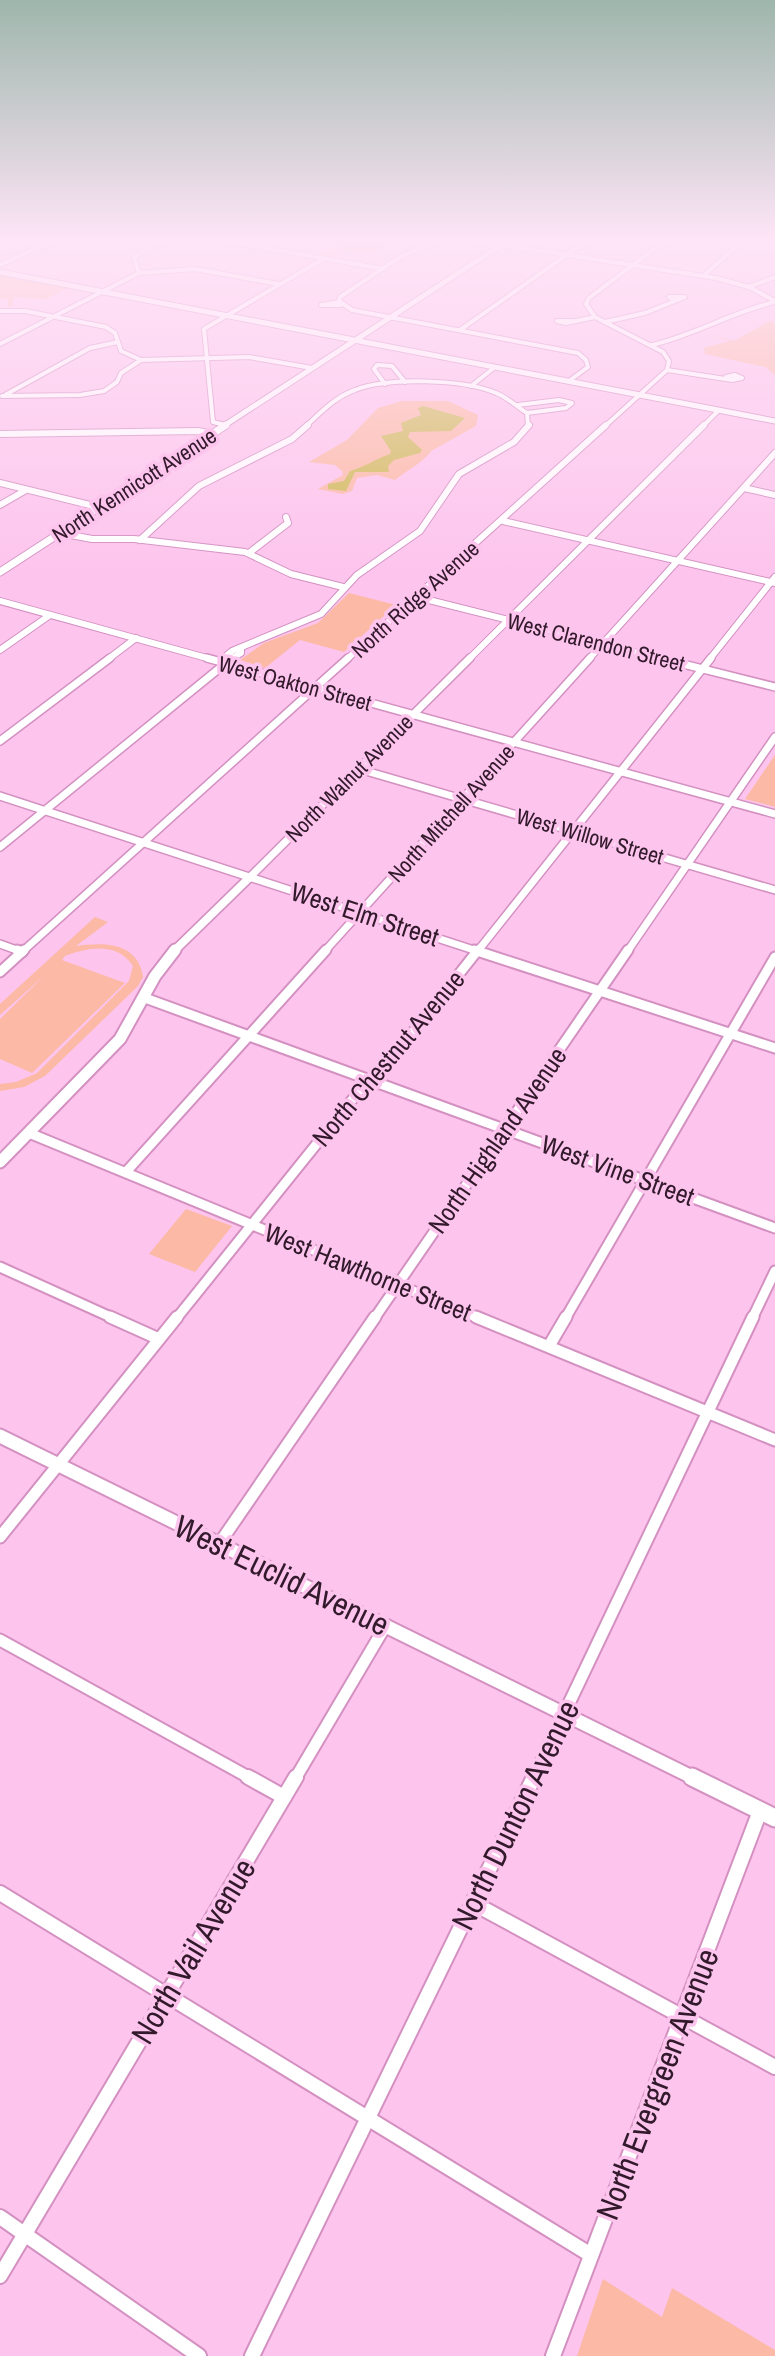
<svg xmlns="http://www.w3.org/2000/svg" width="775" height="2356" font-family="'Archivo Narrow',sans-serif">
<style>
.green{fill:#fcb9a5}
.water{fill:#cfb953}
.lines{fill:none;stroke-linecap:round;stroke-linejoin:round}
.minor-far5-casing{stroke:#d390c1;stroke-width:6}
.minor-far4-casing{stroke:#d390c1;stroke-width:8}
.minor-far3-casing{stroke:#d390c1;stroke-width:10}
.minor-far2-casing{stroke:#d390c1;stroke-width:13}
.minor-far1-casing{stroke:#d390c1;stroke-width:15}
.minor-casing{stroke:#d390c1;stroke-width:18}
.tertiary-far5-casing{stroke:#d390c1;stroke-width:7}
.tertiary-far4-casing{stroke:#d390c1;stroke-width:9}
.tertiary-far3-casing{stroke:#d390c1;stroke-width:11}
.tertiary-far2-casing{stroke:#d390c1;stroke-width:15}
.tertiary-far1-casing{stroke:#d390c1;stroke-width:17}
.tertiary-casing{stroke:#d390c1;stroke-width:21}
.minor-far5{stroke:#fff;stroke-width:4}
.minor-far4{stroke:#fff;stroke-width:6}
.minor-far3{stroke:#fff;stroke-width:7}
.minor-far2{stroke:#fff;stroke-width:9}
.minor-far1{stroke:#fff;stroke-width:11}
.minor{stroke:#fff;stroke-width:14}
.tertiary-far5{stroke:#fff;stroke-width:5}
.tertiary-far4{stroke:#fff;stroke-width:7}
.tertiary-far3{stroke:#fff;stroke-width:8}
.tertiary-far2{stroke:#fff;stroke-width:11}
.tertiary-far1{stroke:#fff;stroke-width:13}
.tertiary{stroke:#fff;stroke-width:17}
.labels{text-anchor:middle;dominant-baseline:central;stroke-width:7;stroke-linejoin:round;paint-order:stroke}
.far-street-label{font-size:22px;fill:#32192c;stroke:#fdc5ed}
.street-label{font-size:26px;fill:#32192c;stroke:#fdc5ed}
.near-street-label{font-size:32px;fill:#32192c;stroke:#fdc5ed}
</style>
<rect width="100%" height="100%" fill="#fdc5ed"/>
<g class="green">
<path d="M319 240 389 243 371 254 347 250 333 257 320 255 338 244Z"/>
<path d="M0 275 67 288 46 299 13 297 12 307H9L7 298 0 299Z"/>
<path d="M770 321 775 324V375L765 367 705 354 704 348 730 341 707 333 734 341Z"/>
<path d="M402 401H448L478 415 476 426 431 451C426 460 405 472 395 480L377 475 357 478 352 491 343 494 318 489 343 475 342 471 335 465 309 462 347 440 378 408Z"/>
<path d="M349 593 396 605 344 652 300 640 265 668 240 660 264 643 318 623Z"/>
<path d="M775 755V807L745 799Z"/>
<path d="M95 917 108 922 76 946C104 942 138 942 143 977L138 986 45 1076 24 1087 0 1091V1084L16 1082 37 1073 129 981 133 966C117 942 89 947 65 956L62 960 125 983 32 1073 0 1059V1019L45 975 0 1015V1004Z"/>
<path d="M186 1209 232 1226 195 1272 149 1254Z"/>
<path d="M603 2279 662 2317 672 2288 775 2350V2356H577Z"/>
</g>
<path class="water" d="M423 406 465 418 451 431 410 432 408 437 422 450 420 453 394 460 388 466 389 472H355L346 491 328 489V484L344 481 350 471C365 467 375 459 390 454L391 451 381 436 403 431 401 423 421 415 418 408Z"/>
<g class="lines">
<defs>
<g id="minor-far5">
<path d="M220 240 384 269"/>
<path d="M438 240 400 257 340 297 339 301 352 310 578 353 586 360 588 367 569 381"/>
<path d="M470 240 716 278 749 287 775 301"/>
<path d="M0 265 55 240"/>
<path d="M139 273 134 257 162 240"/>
<path d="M703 276 744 240"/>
<path d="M749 287 775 277"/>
<path d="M339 302 321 305H341"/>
<path d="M0 311H25L106 327 115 333 121 351 141 360 249 357 312 368"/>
<path d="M572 321H557L566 323 595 317"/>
<path d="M605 322 645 313 685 297H669L674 300"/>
<path d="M460 330 588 240"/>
<path d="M0 344 139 273 195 269 279 284"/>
<path d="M652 345C695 335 732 312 775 302"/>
<path d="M667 370 732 380 742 378 735 375 726 377"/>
<path d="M385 384 374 369 377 365 392 366 405 382"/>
<path d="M471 386 495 367"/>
<path d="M5 395 90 348 118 342"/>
<path d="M2 396 80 395 104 391 117 382 121 373 141 360"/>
<path d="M518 405 559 400 572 403 566 408 527 413"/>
<path d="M225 425 213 422 204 329 323 259"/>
<path d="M305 427C320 413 335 397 355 390 388 377 463 379 496 393 507 397 517 407 527 413L528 427"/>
<path d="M604 427 667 370 669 361 663 352 595 317 586 304 589 298 666 240"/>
<path d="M702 427 719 410"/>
</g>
<g id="minor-far4">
<path d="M0 434 198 431 212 434"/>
<path d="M0 483 98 507"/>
<path d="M744 488 775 495"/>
<path d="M0 505 26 490"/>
<path d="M503 521 775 583"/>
<path d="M60 533 92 539H134L245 552 291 574 343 587"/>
<path d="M140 540 199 486 292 439 308 425"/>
<path d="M249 553 288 523 286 517"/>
<path d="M417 597 667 660"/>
<path d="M0 601 214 660"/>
<path d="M0 650 50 615"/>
<path d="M107 660 136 638"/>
<path d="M221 660 232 651 321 614 357 575 420 531 459 474 514 442 529 425"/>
<path d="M229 660 241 653V649"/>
<path d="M346 660 606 425"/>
<path d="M468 660 704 425"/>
<path d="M588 660 775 453"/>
<path d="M709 660 775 577"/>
</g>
<g id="minor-far3">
<path d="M207 658 775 814"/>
<path d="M223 658V663"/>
<path d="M659 658 775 687"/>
<path d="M0 741 110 658"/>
<path d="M359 769 775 890"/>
<path d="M0 796 480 952"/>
<path d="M0 847 232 658"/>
<path d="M250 877 470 658"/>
<path d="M0 944 22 952"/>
<path d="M22 952 348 658"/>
<path d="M324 952 590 658"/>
<path d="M477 952 711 658"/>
<path d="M627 952 775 737"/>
</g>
<g id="minor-far2">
<path d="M17 950 22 952"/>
<path d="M474 950 775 1048"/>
<path d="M0 972 24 950"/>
<path d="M145 998 775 1228"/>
<path d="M29 1133 481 1319"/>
<path d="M126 1172 326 950"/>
<path d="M0 1267 115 1319"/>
<path d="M176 1319 364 1085 383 1070 478 950"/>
<path d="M374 1319 628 950"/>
<path d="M565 1319 775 957"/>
<path d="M752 1319 775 1271"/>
</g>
<g id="minor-far1">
<path d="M110 1317 159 1339"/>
<path d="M476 1317 775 1440"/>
<path d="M549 1346 566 1317"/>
<path d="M0 1537 177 1317"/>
<path d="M219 1544 375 1317"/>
<path d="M0 1640 252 1779"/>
<path d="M295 1779 386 1625"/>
<path d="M533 1779 753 1317"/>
</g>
<g id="minor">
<path d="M248 1777 284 1797"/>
<path d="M0 1893 591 2255"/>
<path d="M473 1903 775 2067"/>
<path d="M0 2217 199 2356"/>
<path d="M0 2276 296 1777"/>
<path d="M252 2356 534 1777"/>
<path d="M553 2356 760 1811"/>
</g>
<g id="tertiary-far5">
<path d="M0 272 775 421"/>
<path d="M222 427 509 240"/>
</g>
<path id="tertiary-far4" d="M0 572 226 425"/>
<path id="tertiary-far3" d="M173 952 250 877"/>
<path id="tertiary-far2" d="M0 1162 120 1039 155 976 175 950"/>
<path id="tertiary-far1" d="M0 1436 696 1779"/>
<path id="tertiary" d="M692 1777 775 1818"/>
</defs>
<use href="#minor-far5" class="minor-far5-casing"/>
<use href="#minor-far4" class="minor-far4-casing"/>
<use href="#minor-far3" class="minor-far3-casing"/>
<use href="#minor-far2" class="minor-far2-casing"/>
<use href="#minor-far1" class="minor-far1-casing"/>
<use href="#minor" class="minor-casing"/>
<use href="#tertiary-far5" class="tertiary-far5-casing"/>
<use href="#tertiary-far4" class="tertiary-far4-casing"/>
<use href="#tertiary-far3" class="tertiary-far3-casing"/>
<use href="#tertiary-far2" class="tertiary-far2-casing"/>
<use href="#tertiary-far1" class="tertiary-far1-casing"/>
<use href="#tertiary" class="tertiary-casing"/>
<use href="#minor-far5" class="minor-far5"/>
<use href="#minor-far4" class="minor-far4"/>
<use href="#minor-far3" class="minor-far3"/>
<use href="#minor-far2" class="minor-far2"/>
<use href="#minor-far1" class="minor-far1"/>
<use href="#minor" class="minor"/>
<use href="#tertiary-far5" class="tertiary-far5"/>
<use href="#tertiary-far4" class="tertiary-far4"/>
<use href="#tertiary-far3" class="tertiary-far3"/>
<use href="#tertiary-far2" class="tertiary-far2"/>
<use href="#tertiary-far1" class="tertiary-far1"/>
<use href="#tertiary" class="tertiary"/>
</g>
<linearGradient id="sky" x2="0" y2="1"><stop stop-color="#9eb6ac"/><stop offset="0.42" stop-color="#fee5f7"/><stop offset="1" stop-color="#fee5f7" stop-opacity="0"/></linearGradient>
<rect width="775" height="570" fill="url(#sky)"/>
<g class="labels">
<g class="far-street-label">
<text transform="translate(134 485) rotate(-33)">North Kennicott Avenue</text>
<text transform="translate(415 599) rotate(-42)">North Ridge Avenue</text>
<text transform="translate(596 642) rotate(14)">West Clarendon Street</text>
<text transform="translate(295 683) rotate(15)">West Oakton Street</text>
<text transform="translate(349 778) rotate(-45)">North Walnut Avenue</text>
<text transform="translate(451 813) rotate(-48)">North Mitchell Avenue</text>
<text transform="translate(590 836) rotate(16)">West Willow Street</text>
</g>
<g class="street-label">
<text transform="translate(365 914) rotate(18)">West Elm Street</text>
<text transform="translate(388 1058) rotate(-50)">North Chestnut Avenue</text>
<text transform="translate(497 1140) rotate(-55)">North Highland Avenue</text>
<text transform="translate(618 1170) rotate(20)">West Vine Street</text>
<text transform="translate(368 1272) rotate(22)">West Hawthorne Street</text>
</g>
<g class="near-street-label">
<text transform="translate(282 1575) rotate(26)">West Euclid Avenue</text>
<text transform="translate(515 1815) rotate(-64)">North Dunton Avenue</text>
<text transform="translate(193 1951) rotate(-59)">North Vail Avenue</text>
<text transform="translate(657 2084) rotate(-69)">North Evergreen Avenue</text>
</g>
</g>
</svg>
